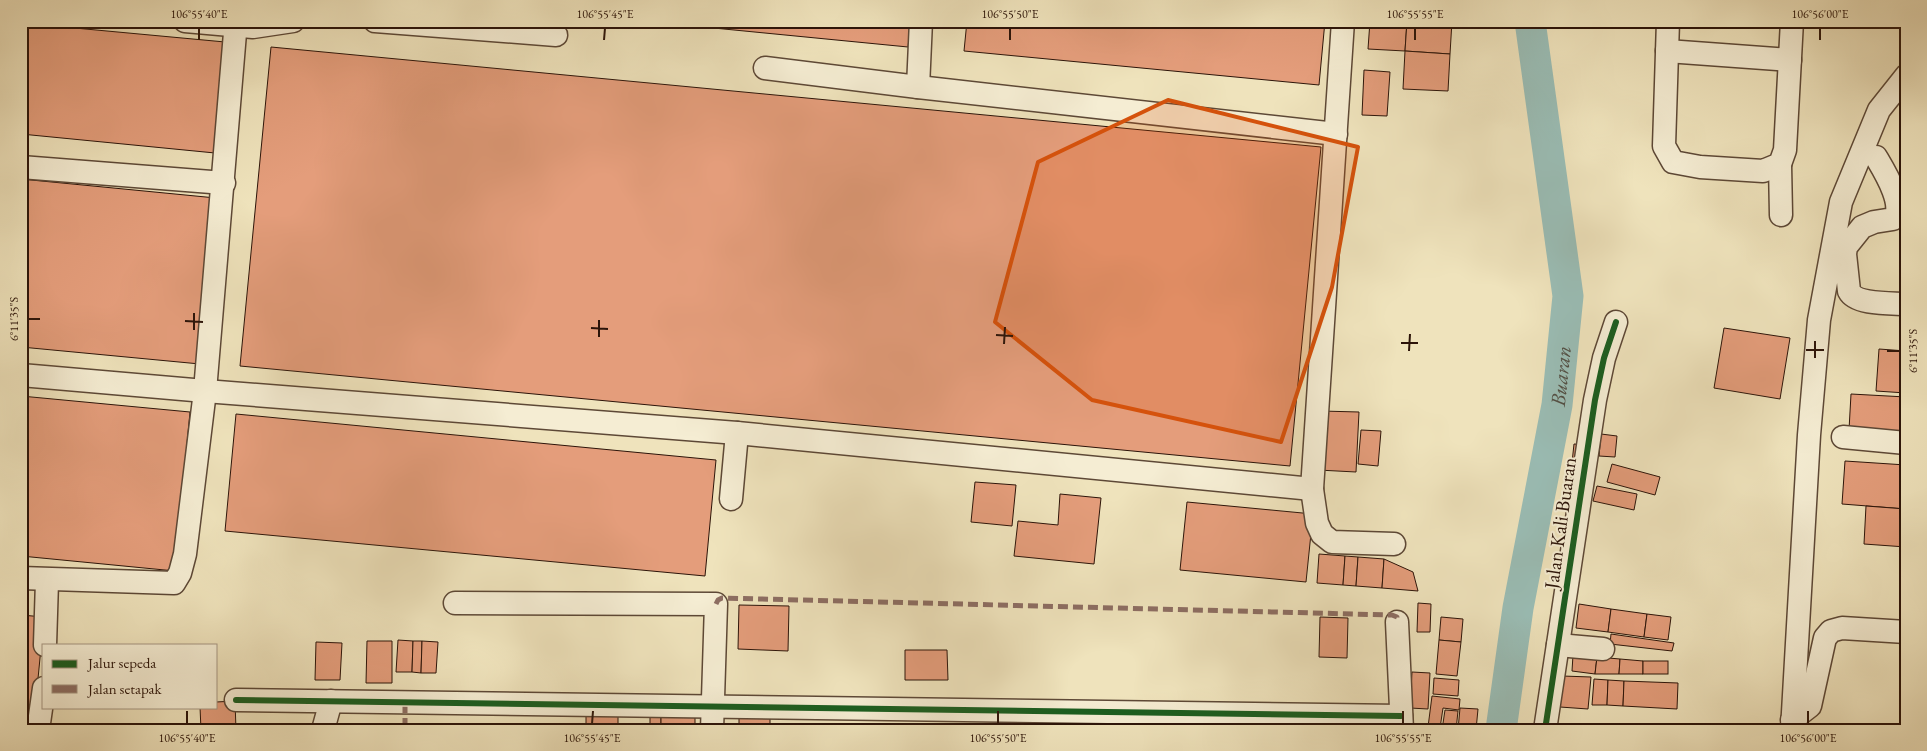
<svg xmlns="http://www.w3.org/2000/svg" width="1927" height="751" font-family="'EB Garamond',serif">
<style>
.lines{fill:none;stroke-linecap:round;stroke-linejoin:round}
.river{stroke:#9abdb5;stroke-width:31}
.building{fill:#e49d7b;stroke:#2c1409}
.minor-casing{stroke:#5d4836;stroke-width:25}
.minor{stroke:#f5edd3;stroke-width:22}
.quiet{stroke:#8d6e63;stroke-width:5;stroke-dasharray:10 5;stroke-linecap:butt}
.cycleway-casing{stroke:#f5edd3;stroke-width:9}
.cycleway{stroke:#1b5e20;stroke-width:6}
.marked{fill:#d5520c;fill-opacity:0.2;stroke:#d5520c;stroke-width:4;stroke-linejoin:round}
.ticks{fill:none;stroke:#2c1409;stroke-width:2}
.labels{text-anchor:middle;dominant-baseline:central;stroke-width:4;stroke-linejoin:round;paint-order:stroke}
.street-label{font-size:20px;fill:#2c1409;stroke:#f5edd3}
.water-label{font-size:21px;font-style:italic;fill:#524f45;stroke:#f5edd3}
.neatline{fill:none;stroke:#2c1409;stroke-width:2}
.ticks-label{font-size:12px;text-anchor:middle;fill:#2c1409}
</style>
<rect width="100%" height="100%" fill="#efe3bc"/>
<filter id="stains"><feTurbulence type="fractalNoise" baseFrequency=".004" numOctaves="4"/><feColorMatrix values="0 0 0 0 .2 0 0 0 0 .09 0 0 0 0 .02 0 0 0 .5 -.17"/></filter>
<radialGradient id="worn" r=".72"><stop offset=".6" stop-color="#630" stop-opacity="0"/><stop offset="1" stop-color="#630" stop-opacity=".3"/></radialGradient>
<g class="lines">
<path class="river" id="s1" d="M1501 730 1518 608 1557 405 1568 296 1530 21"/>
</g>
<g class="building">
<path d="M642 21H911L908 47Z"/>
<path d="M967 21H1325L1319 85 964 51Z"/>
<path d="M1370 21H1407L1405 51 1368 49Z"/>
<path d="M1407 21H1452L1450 54 1405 51Z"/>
<path d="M21 23 225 42 215 153 21 134Z"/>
<path d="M271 47 1321 147 1290 466 240 366Z"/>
<path d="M1405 51 1450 54 1448 91 1403 89Z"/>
<path d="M1364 70 1390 72 1387 116 1362 115Z"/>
<path d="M21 179 216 198 200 364 21 347Z"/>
<path d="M1724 328 1790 338 1780 399 1714 388Z"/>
<path d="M1879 349 1906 351V393L1876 391Z"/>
<path d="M1851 394 1906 397V433L1849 430Z"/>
<path d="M21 396 190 412 175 571 21 556Z"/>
<path d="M1321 411 1359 412 1356 472 1318 470Z"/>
<path d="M236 414 716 460 705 576 225 531Z"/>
<path d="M1361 430 1381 431 1378 466 1358 464Z"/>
<path d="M1601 434 1617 436 1615 457 1599 456Z"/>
<path d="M1574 444 1586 445 1583 473 1571 472Z"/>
<path d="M1845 461 1906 465V509L1842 504Z"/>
<path d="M1612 464 1660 477 1655 495 1607 482Z"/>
<path d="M975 482 1016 485 1012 526 971 522Z"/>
<path d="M1597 486 1637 494 1634 510 1593 501Z"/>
<path d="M1060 494 1101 498 1094 564 1014 556 1018 521 1058 525Z"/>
<path d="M1187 502 1313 514 1306 582 1180 570Z"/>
<path d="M1866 506 1906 509V547L1864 544Z"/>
<path d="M1319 554 1345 556 1343 585 1317 583Z"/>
<path d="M1345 556 1358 557 1356 586 1343 585Z"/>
<path d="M1358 557 1384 559 1382 588 1356 586Z"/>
<path d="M1384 559 1413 572 1418 591 1382 588Z"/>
<path d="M1418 603 1431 604 1430 632H1417Z"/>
<path d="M1579 604 1611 609 1608 632 1576 628Z"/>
<path d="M739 605 789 606 788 651 738 649Z"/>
<path d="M1611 609 1647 614 1644 637 1608 632Z"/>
<path d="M1647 614 1671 617 1668 640 1644 637Z"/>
<path d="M21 615 44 617 33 730H21Z"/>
<path d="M1320 617 1348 618 1347 658 1319 657Z"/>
<path d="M1441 617 1463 619 1461 642 1439 640Z"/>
<path d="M1611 634 1674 643 1672 651 1610 644Z"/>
<path d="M398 640 413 641 412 672H396Z"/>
<path d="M1439 640 1461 642 1457 676 1436 674Z"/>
<path d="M367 641H392V683H366Z"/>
<path d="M413 641H422L421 673 412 672Z"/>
<path d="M422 641 438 642 436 673H421Z"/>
<path d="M316 642 342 643 340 680H315Z"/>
<path d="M905 650H947L948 680H905Z"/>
<path d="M1573 655 1597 657 1595 674 1572 671Z"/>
<path d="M1597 657 1620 659 1619 674H1595Z"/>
<path d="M1620 659 1643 661V674H1619Z"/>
<rect x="1643" y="661" width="25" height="13"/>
<path d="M1412 672 1430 673 1428 709 1410 708Z"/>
<path d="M1562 676 1591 677 1588 709 1560 707Z"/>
<path d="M1434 678 1459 680 1458 696 1433 694Z"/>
<path d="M1594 679 1608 680 1607 705H1592Z"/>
<path d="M1608 680 1624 681 1623 706 1607 705Z"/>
<path d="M1624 681 1678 683 1677 709 1623 706Z"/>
<path d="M1432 696 1460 699 1459 710 1443 708 1440 728 1428 727Z"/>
<path d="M235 701 236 730H201L200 707H216V702Z"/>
<path d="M1460 708 1478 709 1476 730H1458Z"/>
<rect x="586" y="710" width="32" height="20"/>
<path d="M1445 710 1458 711 1456 730H1442Z"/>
<rect x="650" y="714" width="11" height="16"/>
<rect x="661" y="714" width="34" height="16"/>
<rect x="739" y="714" width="31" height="16"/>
<path d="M1632 727 1633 730H1578Z"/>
</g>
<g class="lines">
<defs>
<g id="minor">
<path d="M185 21 253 27 293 21"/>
<path d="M375 21 556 35"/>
<path d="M1668 21 1664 146 1673 162 1700 167 1763 171 1780 164 1785 150 1792 21"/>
<path d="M1667 51 1790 60"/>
<path d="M765 68 918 87 1336 134"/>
<path d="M918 87 921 21"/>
<path d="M1876 157C1883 169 1907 207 1893 219L1874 222 1862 227 1846 247 1845 254 1849 291C1856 305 1891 303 1906 304"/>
<path d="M1780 164 1781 215"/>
<path d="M21 167 224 183"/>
<path d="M21 375 205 391 737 433 1312 489 1343 21"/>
<path d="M1843 437 1906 443"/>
<path d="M1312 489 1317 523 1322 534 1332 542 1394 544"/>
<path d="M731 499 737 433"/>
<path d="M21 578 174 583 180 573 185 554 205 391 236 21"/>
<path d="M455 603 716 604 712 730"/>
<path d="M1397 622 1402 730"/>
<path d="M45 645 47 581"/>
<path d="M1558 645 1603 649"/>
<path d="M236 700 1401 716"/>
<path d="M1792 720 1810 706 1825 638 1831 631 1842 628 1906 632"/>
<path d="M38 730 44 688"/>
<path d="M323 730 331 701"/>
<path d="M1545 730 1595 400 1604 358 1616 322"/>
<path d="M1792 730 1809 435 1819 320 1841 202 1879 110 1906 76"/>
</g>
</defs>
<use href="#minor" class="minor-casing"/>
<use href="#minor" class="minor"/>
<g class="quiet">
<path d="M716 604 718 600 722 598 1392 615 1397 617V622"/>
<path d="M405 703V730"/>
</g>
<defs>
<g id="cycleway">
<path d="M236 700 1401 716"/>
<path d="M1545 730 1595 400 1604 358 1616 322"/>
</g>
</defs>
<use href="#cycleway" class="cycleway-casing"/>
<use href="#cycleway" class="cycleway"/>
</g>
<path class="marked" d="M1168 100 1358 147 1332 287 1281 442 1092 400 995 322 1038 162Z"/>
<path class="ticks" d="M199 40V28M604 40 605 28M1010 40V28M1415 40V28M1820 40V28M28 319H40M185 321 203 322M591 328 608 329M194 330V313M996 335 1013 336M599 337V320M1401 343H1418M1004 344 1005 327M1806 350H1824M1409 351 1410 334M1887 351H1900M1815 358V341M187 724V711M592 724 593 711M998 724V711M1403 724V711M1808 724V711"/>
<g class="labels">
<g class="street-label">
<text transform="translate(1560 523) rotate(-82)">Jalan Kali Buaran</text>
</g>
<g class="water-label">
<text stroke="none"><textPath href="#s1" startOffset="359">Buaran</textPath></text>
</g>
</g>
<rect width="1927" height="751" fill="none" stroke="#efe3bc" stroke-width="55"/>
<rect x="42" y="644" width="175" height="65" fill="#f5edd3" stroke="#a59682"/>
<rect x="52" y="660" width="25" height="8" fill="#1b5e20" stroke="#a59682"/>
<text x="88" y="668" font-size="15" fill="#2c1409">Jalur sepeda</text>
<rect x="52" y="685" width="25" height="8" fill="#8d6e63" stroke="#a59682"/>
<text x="88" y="694" font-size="15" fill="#2c1409">Jalan setapak</text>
<rect x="28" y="28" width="1872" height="696" class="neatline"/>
<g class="ticks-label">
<text x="199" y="18">106°55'40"E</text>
<text x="605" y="18">106°55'45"E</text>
<text x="1010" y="18">106°55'50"E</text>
<text x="1415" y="18">106°55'55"E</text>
<text x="1820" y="18">106°56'00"E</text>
<text transform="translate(14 319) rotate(-90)" y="4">6°11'35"S</text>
<text transform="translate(1913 351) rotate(-90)" y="4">6°11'35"S</text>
<text x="187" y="742">106°55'40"E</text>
<text x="592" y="742">106°55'45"E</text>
<text x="998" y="742">106°55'50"E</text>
<text x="1403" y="742">106°55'55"E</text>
<text x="1808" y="742">106°56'00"E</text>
</g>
<rect width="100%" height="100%" filter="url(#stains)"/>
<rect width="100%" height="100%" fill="url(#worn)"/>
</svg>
